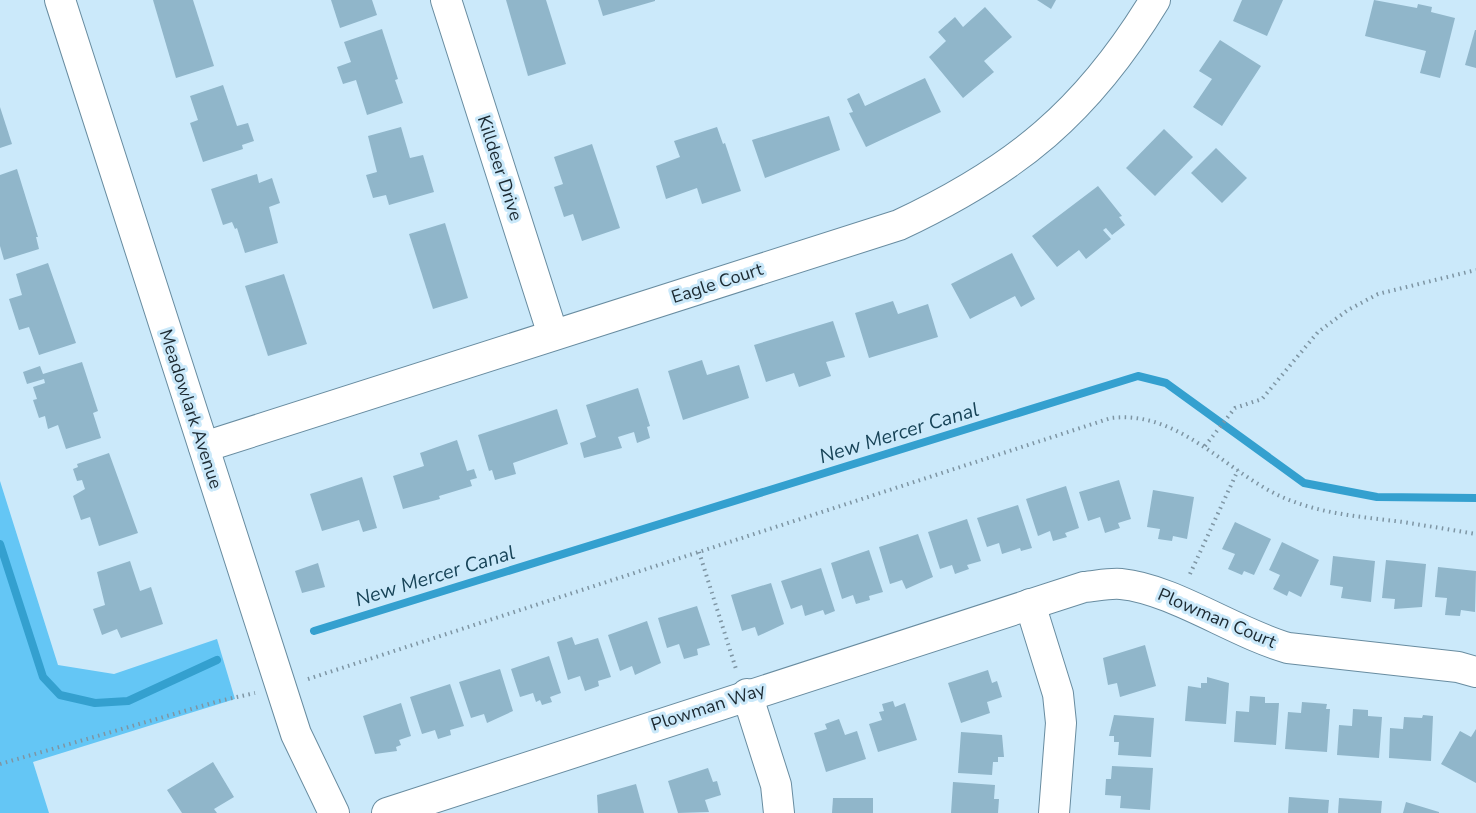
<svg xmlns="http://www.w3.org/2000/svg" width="1476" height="813" font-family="'Nunito Sans',sans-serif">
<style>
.green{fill:#64c6f5}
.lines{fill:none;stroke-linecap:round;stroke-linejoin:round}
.stream{stroke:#34a0cf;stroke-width:8}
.building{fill:#90b6ca}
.minor-casing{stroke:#688ca0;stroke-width:32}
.path{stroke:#7e95a3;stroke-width:4;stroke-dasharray:1.5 4.5;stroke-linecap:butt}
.minor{stroke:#fff;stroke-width:30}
.labels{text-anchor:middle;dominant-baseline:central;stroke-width:6;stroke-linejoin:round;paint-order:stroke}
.street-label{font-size:18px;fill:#1c2a32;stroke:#cbe9fa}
.water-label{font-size:20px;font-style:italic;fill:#184458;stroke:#cbe9fa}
</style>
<rect width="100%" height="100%" fill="#cbe9fa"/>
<path class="green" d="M0 481 58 665 114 674 217 639 235 699 33 762 49 813H0Z"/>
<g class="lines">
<g class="stream">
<path d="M0 544 43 677 60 695 95 703 128 701 217 660"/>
<path d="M314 631 1138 376 1166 383 1304 483 1377 497 1476 498"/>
</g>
</g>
<g class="building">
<path d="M153 0H193L214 66 176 78Z"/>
<path d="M331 0H372L377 15 340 28Z"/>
<path d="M506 0H546L566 64 528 76Z"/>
<path d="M598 0H655V1L603 16Z"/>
<path d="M1037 0H1056L1051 9Z"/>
<path d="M1242 0H1283L1267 36 1233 21Z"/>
<path d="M1374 0 1417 8 1418 4 1432 7 1431 12 1455 18 1440 78 1420 73 1426 51 1365 36Z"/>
<path d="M985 7 1012 37 984 61 994 72 963 98 929 57 946 41 938 32 955 17 963 27Z"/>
<path d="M382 29 398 79 395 80 403 103 367 115 356 80 343 84 337 67 351 62 344 42Z"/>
<path d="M1475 30H1476V68L1465 65Z"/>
<path d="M1220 40 1261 66 1222 126 1193 107 1212 79 1199 71Z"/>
<path d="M925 78 941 112 866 147 849 113 853 112 847 99 859 93 865 106Z"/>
<path d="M223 85 237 126 248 123 254 141 242 145 243 149 203 162 190 123 198 120 190 96Z"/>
<path d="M0 107 12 144 0 148Z"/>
<path d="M829 116 840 150 765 178 752 140Z"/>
<path d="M401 127 410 158 423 155 434 192 389 205 386 195 373 198 366 175 377 172 368 136Z"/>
<path d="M717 127 723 144 725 143 741 191 702 204 697 188 666 199 656 166 680 157 674 141Z"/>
<path d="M1164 129 1193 157 1155 196 1126 168Z"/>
<path d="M592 144 620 228 582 241 573 214 564 217 554 187 563 184 554 157Z"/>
<path d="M1216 148 1247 178 1222 203 1191 173Z"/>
<path d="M17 169 38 237H36L39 249 4 260 0 246V175Z"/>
<path d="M257 174 259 183 272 178 280 203 269 207 278 243 245 253 237 228 235 229 232 222 223 225 211 189Z"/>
<path d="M1098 186 1122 216 1119 217 1125 225 1112 235 1106 228 1103 230 1111 239 1086 259 1079 250 1057 267 1032 236Z"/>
<path d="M445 223 468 298 433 309 409 234Z"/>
<path d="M1012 253 1035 299 1021 307 1015 296 970 319 951 284Z"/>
<path d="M48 263 76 343 39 355 29 327 19 330 9 299 22 295 16 274Z"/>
<path d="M284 274 307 344 268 356 245 286Z"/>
<path d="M893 301 898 314 928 304 938 337 869 358 855 313Z"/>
<path d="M833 321 845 357 826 362 831 376 799 387 794 373 766 382 754 345Z"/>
<path d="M702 360 707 375 739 365 749 398 683 420 668 371Z"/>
<path d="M82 362 98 411 93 413 101 438 66 449 58 425 48 429 45 416 39 418 33 400 37 399 33 387 45 383 44 379 27 384 23 372 40 366 43 374Z"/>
<path d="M638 388 650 426 647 427 650 438 637 443 634 432 618 437 622 448 584 458 580 443 596 437 586 405Z"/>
<path d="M557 409 568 444 513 463 516 474 495 480 492 470 489 471 478 435Z"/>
<path d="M457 440 467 471 474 469 477 478 470 480 472 486 439 496 440 499 403 509 393 476 424 466 420 453Z"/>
<path d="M109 453 138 533 99 546 90 517 81 520 73 496 85 489 82 480 77 481 73 469 78 467 77 464Z"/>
<path d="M362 477 377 528 363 532 359 520 322 531 310 494Z"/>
<path d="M1119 480 1131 519 1118 523 1120 528 1105 533 1100 517 1088 521 1079 492Z"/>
<path d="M1066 486 1079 528 1065 533 1067 537 1053 541 1050 531 1038 536 1026 499Z"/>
<path d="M1153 490 1194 497 1187 539 1173 536 1172 541 1158 539 1160 529 1147 527Z"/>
<path d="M1018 505 1032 548 1021 551 1020 548 1002 554 999 543 987 547 977 518Z"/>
<path d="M967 519 981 561 967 565 969 569 955 574 952 565 940 569 928 532Z"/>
<path d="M1235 522 1271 539 1254 575 1244 571 1242 575 1228 569 1235 554 1222 549Z"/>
<path d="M918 534 933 577 906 589 902 580 890 584 879 547Z"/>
<path d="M1282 542 1319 560 1301 597 1289 591 1287 596 1273 589 1280 575 1269 570Z"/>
<path d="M869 550 883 592 869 596 870 600 856 604 853 595 842 599 831 563Z"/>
<path d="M1333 556 1375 561 1371 602 1341 598 1343 587 1330 585Z"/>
<path d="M1386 560 1426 564 1422 607 1394 609 1395 599 1382 598Z"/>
<path d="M130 561 140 591 151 587 163 624 121 638 117 629 102 635 93 609 105 605 97 572Z"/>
<path d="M318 563 325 587 302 593 295 571Z"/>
<path d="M1438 567 1476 571 1475 612 1461 610 1460 616 1445 615 1447 598 1435 597Z"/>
<path d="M821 568 835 611 825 615 823 610 805 616 802 605 791 609 781 581Z"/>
<path d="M771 583 784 624 758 636 755 627 742 631 731 595Z"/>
<path d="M697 606 710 645 697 649 698 655 684 659 679 644 667 648 658 618Z"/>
<path d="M647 621 661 663 635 675 632 666 620 671 608 635Z"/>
<path d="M572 637 575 645 598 638 611 677 598 681 599 686 585 691 580 676 568 680 557 642Z"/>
<path d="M1145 645 1156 686 1120 697 1117 683 1108 685 1103 658Z"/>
<path d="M549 656 561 693 550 697 552 702 542 705 540 700 536 702 533 693 520 697 511 669Z"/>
<path d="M500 669 513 711 487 723 484 714 471 718 459 682Z"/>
<path d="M988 670 992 683 997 681 1002 697 987 702 990 713 961 723 948 683Z"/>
<path d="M1207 677 1229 683 1226 724 1185 721 1188 686 1201 688V683H1207Z"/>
<path d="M450 684 464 726 450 730 451 735 438 739 435 730 422 734 410 697Z"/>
<path d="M1250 696 1265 697V703H1279L1276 745 1234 742 1236 711 1249 712Z"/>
<path d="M893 701 895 707 905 703 917 740 878 752 869 724 882 720 879 712 884 711 882 704Z"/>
<path d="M1302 702 1327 704 1326 709H1330L1327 752 1285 749 1288 712 1301 713Z"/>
<path d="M401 703 411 736 399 740 401 745 396 747 397 751 375 754 363 716Z"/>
<path d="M1353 709 1368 710V716L1382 717 1379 758 1337 755 1339 725 1352 726Z"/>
<path d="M1114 715 1154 718 1151 757 1118 755 1119 742H1114V736H1109Z"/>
<path d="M1423 715 1433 716 1431 761 1389 758 1390 728 1403 729 1404 717 1422 718Z"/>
<path d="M839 719 845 735 857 731 866 759 826 772 814 733 827 729 825 724Z"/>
<path d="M1476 729V783L1441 764 1460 731 1471 737Z"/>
<path d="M961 732 1002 735 1004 757H998V762H993L992 775 958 773Z"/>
<path d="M213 762 234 797 214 809 217 813H182L167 790Z"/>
<path d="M1112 766 1153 768 1150 810 1120 808 1121 796 1105 795 1106 779H1111Z"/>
<path d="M708 768 713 782 717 781 721 795 705 800 709 812 678 813 668 781Z"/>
<path d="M953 782 995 785 994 799H999L998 813H951Z"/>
<path d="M636 784 644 813H598L597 795Z"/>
<path d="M1289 797 1329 800 1328 813H1288Z"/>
<path d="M833 798H873V813H832Z"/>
<path d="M1339 798 1382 801 1381 813H1338Z"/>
<path d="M1406 802 1439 812V813H1403Z"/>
</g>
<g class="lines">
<defs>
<g id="minor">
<path d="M60 0 296 734 334 813"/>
<path d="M446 0 553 335"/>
<path d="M204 447 899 225C1016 170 1087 112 1155 0"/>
<path d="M1030 604 1058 694 1061 723 1054 813"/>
<path d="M747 694 776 785 779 813"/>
<path d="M387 813 1084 587C1096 586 1109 583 1121 584 1173 589 1235 633 1288 648L1458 667 1476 672"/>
</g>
</defs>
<use href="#minor" class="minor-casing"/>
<g class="path">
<path d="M1205 446 1235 408 1262 399 1318 332 1348 310 1378 294 1476 270"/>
<path d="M699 552 736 669"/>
<path d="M1190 574 1238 470"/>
<path d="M308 679 1111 418C1179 410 1225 471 1282 497 1320 514 1363 517 1403 522 1428 526 1452 530 1476 534"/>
<path d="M0 764 219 701 255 693"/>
</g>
<use href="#minor" class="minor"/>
</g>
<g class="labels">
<g class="street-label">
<text transform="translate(500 168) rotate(72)">Killdeer Drive</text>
<text transform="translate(717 283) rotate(-18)">Eagle Court</text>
<text transform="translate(191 409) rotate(72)">Meadowlark Avenue</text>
<text transform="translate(1217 618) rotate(23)">Plowman Court</text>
<text transform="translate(708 707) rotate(-18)">Plowman Way</text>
</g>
<g class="water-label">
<text transform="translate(899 433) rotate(-17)">New Mercer Canal</text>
<text transform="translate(435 576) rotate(-17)">New Mercer Canal</text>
</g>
</g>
</svg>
